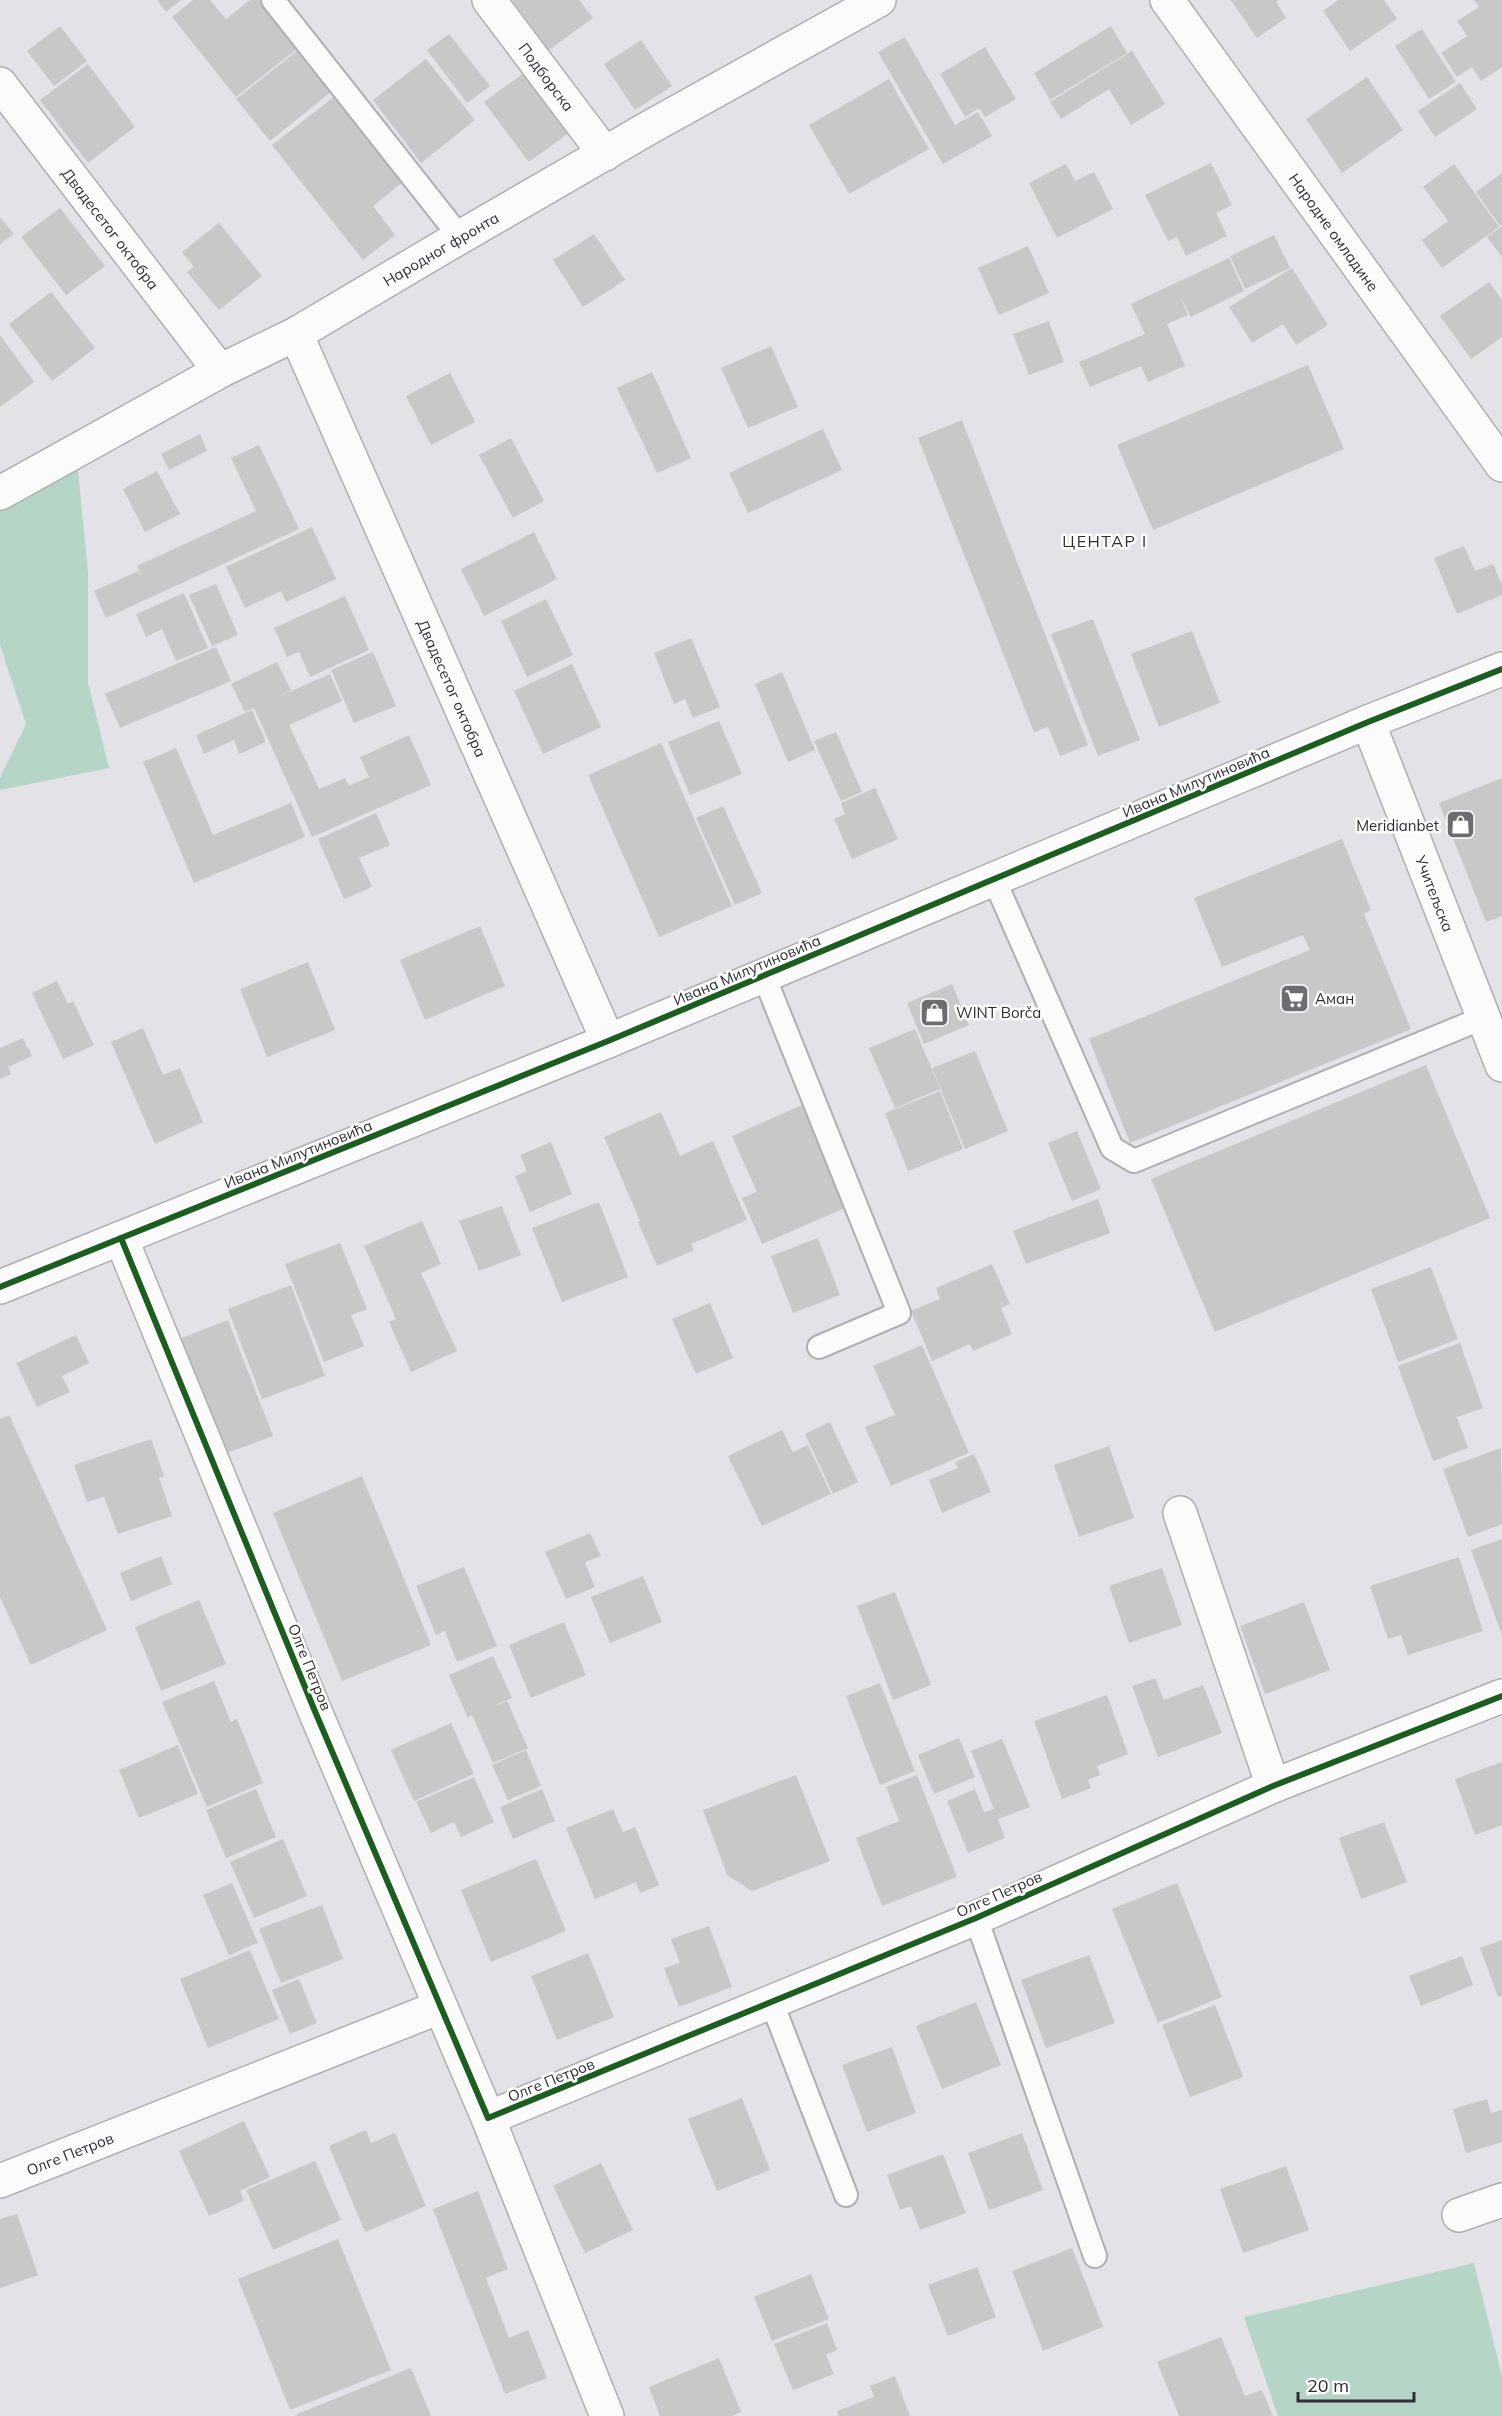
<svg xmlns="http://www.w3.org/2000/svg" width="1502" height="2416" font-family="Mulish,sans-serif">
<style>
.green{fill:#b5d6c7}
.building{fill:#c9c8c9}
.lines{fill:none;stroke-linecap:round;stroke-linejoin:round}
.lane-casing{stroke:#afafb3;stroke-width:26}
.street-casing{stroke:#afafb3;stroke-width:36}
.secondary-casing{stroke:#afafb3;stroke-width:36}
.lane{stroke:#fbfbfb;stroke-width:22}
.street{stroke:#fbfbfb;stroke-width:33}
.secondary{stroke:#fbfbfb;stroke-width:33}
.cycleway-casing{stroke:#fff;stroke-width:10}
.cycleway{stroke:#1b5e20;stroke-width:6}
.labels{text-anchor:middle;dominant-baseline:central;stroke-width:5;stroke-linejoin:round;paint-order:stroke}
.street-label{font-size:15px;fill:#2e2e32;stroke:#fff}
.poi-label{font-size:15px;fill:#2e2e32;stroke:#fff;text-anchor:start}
.neighbourhood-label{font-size:16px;letter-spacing:1.5px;fill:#2e2e32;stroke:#fff}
</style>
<rect width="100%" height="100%" fill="#e2e2e7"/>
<g class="green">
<path d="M76 451 88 572V683L109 768 0 790V778L26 724 0 645V493Z"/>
<path d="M1474 2263 1502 2376V2416H1278L1244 2317Z"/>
</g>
<g class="building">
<path d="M157 0H181L166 12Z"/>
<path d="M193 0H210L226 19 250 0H259L297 49 236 97 172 17Z"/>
<path d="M512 0H579L593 18 549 50Z"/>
<path d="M1231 0H1279L1276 2 1286 18 1257 38Z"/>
<path d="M1338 0H1384L1397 19 1350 51 1323 11Z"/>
<path d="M1474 0H1502V67L1481 81 1472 67 1457 77 1441 53 1467 36 1457 21 1479 7Z"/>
<path d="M60 26 87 61 54 86 27 51Z"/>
<path d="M1111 26 1127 53 1050 100 1034 73Z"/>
<path d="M1422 29 1456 82 1429 99 1395 46Z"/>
<path d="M449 34 490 86 467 103 427 50Z"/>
<path d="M905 37 955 125 978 112 992 136 943 164 878 52Z"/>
<path d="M641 40 672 86 635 110 604 64Z"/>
<path d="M985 47 1016 99 985 117 979 108 965 117 940 74Z"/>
<path d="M297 51 331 92 270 141 236 99Z"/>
<path d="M1132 51 1165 104 1131 125 1109 89 1061 119 1050 102Z"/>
<path d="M426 59 475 120 421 163 373 100Z"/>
<path d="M88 64 135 127 88 163 40 100Z"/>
<path d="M528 70 573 130 529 162 484 102Z"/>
<path d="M1367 77 1403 130 1342 173 1306 119Z"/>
<path d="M889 79 929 149 849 194 809 125Z"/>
<path d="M1460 83 1477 109 1435 137 1418 111Z"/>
<path d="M335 96 403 182 373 206 395 235 363 260 272 145Z"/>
<path d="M1211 163 1232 205 1216 213 1227 236 1186 256 1177 237 1168 241 1145 195Z"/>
<path d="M1066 164 1075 181 1094 172 1113 209 1057 238 1029 183Z"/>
<path d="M1454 164 1499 227 1442 268 1422 240 1448 221 1423 187Z"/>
<path d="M1502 173V224L1500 226 1476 192Z"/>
<path d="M60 208 105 266 66 295 21 237Z"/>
<path d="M0 217 14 234 0 244Z"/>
<path d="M219 223 262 276 219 310 187 272 194 267 182 252Z"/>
<path d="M1502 226V257L1487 237Z"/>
<path d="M594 234 625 280 583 307 553 260Z"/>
<path d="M1274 235 1290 268 1245 289 1230 256Z"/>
<path d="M1028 246 1049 293 999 315 978 268Z"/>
<path d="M1229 258 1244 291 1191 317 1180 296 1188 315 1167 324 1185 366 1148 382 1141 366 1090 387 1079 362 1145 334 1131 304Z"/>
<path d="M1292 268 1328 325 1296 345 1283 324 1252 343 1229 307Z"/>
<path d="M1489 282 1502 300V337L1471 359 1440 316Z"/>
<path d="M51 292 95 348 52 381 9 324Z"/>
<path d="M1049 321 1064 362 1029 375 1013 334Z"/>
<path d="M0 335 34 382 0 407Z"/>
<path d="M771 346 798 407 748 428 721 368Z"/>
<path d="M1308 365 1344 449 1153 530 1117 445Z"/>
<path d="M652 372 691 458 657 473 617 388Z"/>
<path d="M450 373 475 422 431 445 406 396Z"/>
<path d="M962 420 1088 745 1060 756 1048 727 1034 732 918 438Z"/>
<path d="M823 429 842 470 748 513 729 473Z"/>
<path d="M200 434 207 451 169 470 161 454Z"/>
<path d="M511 438 544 501 513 518 479 455Z"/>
<path d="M259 445 299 529 106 618 94 591 138 571 142 577 137 566 256 511 231 458Z"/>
<path d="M157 471 180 514 145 532 123 489Z"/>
<path d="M312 527 336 579 286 602 281 591 245 608 226 567Z"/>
<path d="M534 532 557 579 484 616 461 569Z"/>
<path d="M1464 546 1475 571 1493 564 1502 585V595L1457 614 1434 558Z"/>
<path d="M216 584 238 635 212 646 189 595Z"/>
<path d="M184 593 208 648 176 661 162 629 146 637 136 614Z"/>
<path d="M345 596 369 650 310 677 299 652 287 657 274 628Z"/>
<path d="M546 599 573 655 527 677 501 621Z"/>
<path d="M1093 619 1140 740 1098 756 1051 634Z"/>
<path d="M1192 631 1220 703 1159 727 1131 654Z"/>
<path d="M691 638 720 707 693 718 685 699 674 704 654 653Z"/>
<path d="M216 647 231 681 120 728 105 694Z"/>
<path d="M373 652 396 706 354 723 331 670Z"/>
<path d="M277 662 291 690 278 697 330 674 342 701 289 725 319 789 345 778 349 786 369 777 360 757 409 735 431 785 312 837 254 708 245 712 231 684Z"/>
<path d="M572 664 601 727 543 754 514 691Z"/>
<path d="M782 672 815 750 788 762 755 684Z"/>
<path d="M252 710 266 742 239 754 234 740 204 754 196 735Z"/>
<path d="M719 721 742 774 690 795 668 742Z"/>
<path d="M836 732 862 792 841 801 814 741Z"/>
<path d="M661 743 732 906 659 937 588 775Z"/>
<path d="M176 748 213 835 291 803 305 837 194 883 143 762Z"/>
<path d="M1502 778V916L1486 922 1439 803Z"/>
<path d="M875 788 898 839 852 859 834 819 845 814 841 803Z"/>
<path d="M723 806 762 893 735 905 696 818Z"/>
<path d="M376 813 390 845 359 858 372 887 344 899 318 839Z"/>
<path d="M1342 839 1371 910 1364 914 1411 1029 1130 1143 1089 1039 1310 950 1303 935 1222 967 1194 898Z"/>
<path d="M480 926 505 986 425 1020 400 960Z"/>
<path d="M308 962 335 1030 267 1057 240 989Z"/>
<path d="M57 981 68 1004 73 1001 94 1045 63 1059 32 993Z"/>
<path d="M952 984 969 1025 924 1044 907 1003Z"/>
<path d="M143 1028 163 1075 180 1068 203 1122 155 1144 111 1042Z"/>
<path d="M915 1029 940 1089 895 1108 869 1048Z"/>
<path d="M23 1038 32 1056 8 1067 11 1074 0 1079V1048Z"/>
<path d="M975 1051 1008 1131 965 1149 932 1068Z"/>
<path d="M1426 1065 1490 1218 1215 1332 1151 1179Z"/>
<path d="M940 1091 963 1149 908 1171 885 1113Z"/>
<path d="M802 1105 847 1207 762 1244 742 1198 757 1192 732 1136Z"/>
<path d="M661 1112 680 1156 713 1141 747 1220 691 1244 694 1250 657 1266 638 1222 640 1221 604 1137Z"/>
<path d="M1077 1131 1101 1189 1072 1201 1048 1143Z"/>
<path d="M551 1142 572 1194 530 1212 515 1176 527 1171 520 1155Z"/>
<path d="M1098 1199 1110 1233 1026 1264 1013 1231Z"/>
<path d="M599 1202 628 1277 562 1302 532 1228Z"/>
<path d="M502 1206 521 1255 479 1271 459 1221Z"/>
<path d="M422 1221 441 1264 421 1273 457 1351 411 1372 389 1322 396 1319 364 1246Z"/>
<path d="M818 1238 840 1295 793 1313 771 1256Z"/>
<path d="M340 1243 367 1309 351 1315 364 1346 324 1362 285 1264Z"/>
<path d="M992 1264 1010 1304 1001 1308 1012 1334 973 1351 970 1344 932 1361 911 1311 940 1299 936 1288Z"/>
<path d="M1431 1267 1458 1339 1398 1362 1371 1289Z"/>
<path d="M291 1285 325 1376 262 1399 228 1309Z"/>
<path d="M710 1303 733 1358 696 1374 672 1319Z"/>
<path d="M228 1320 273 1436 224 1454 179 1339Z"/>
<path d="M76 1335 89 1363 62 1376 70 1392 37 1407 16 1363Z"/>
<path d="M1460 1343 1483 1408 1457 1417 1468 1448 1433 1461 1398 1366Z"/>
<path d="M922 1345 969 1453 891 1486 865 1427 895 1415 873 1366Z"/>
<path d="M9 1415 107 1630 31 1665 0 1597V1419Z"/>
<path d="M830 1422 858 1482 833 1494 805 1434Z"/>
<path d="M782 1430 793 1452 808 1445 831 1494 762 1526 728 1456Z"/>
<path d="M151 1439 164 1476 159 1478 172 1516 118 1534 104 1497 87 1502 74 1465Z"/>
<path d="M1109 1446 1134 1518 1079 1537 1054 1465Z"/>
<path d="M1501 1448 1502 1524 1468 1537 1443 1469Z"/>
<path d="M974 1454 991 1492 942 1513 929 1480 958 1468 955 1462Z"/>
<path d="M362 1476 431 1645 342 1681 273 1513Z"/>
<path d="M590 1533 601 1556 585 1562 595 1587 566 1599 545 1552Z"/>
<path d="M1502 1539V1635L1471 1550Z"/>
<path d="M161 1556 172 1584 131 1601 120 1573Z"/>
<path d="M1459 1557 1483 1631 1408 1655 1401 1635 1388 1639 1370 1586Z"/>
<path d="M464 1567 497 1646 457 1662 445 1631 436 1635 416 1586Z"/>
<path d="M1162 1568 1182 1625 1129 1643 1109 1586Z"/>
<path d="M643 1576 662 1622 610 1643 591 1597Z"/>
<path d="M895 1592 931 1685 893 1700 857 1606Z"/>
<path d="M199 1600 226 1664 161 1691 135 1627Z"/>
<path d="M1304 1602 1330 1670 1265 1694 1240 1626Z"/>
<path d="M564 1622 586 1675 531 1698 509 1645Z"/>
<path d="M493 1656 512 1698 493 1706 507 1701 528 1748 493 1763 472 1715 468 1718 449 1675Z"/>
<path d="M1155 1678 1164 1700 1203 1685 1222 1733 1158 1757 1132 1686Z"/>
<path d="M214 1681 231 1722 237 1719 263 1783 207 1807 162 1702Z"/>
<path d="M880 1683 915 1771 880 1785 846 1696Z"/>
<path d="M1107 1695 1128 1754 1097 1766 1100 1775 1088 1780 1091 1788 1062 1799 1034 1721Z"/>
<path d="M451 1723 474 1774 414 1801 391 1750Z"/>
<path d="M959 1738 975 1777 934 1794 918 1755Z"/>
<path d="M1002 1739 1030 1807 998 1819 1005 1838 968 1853 947 1801 975 1789 984 1812 994 1809 971 1751Z"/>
<path d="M178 1745 198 1794 139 1818 119 1770Z"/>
<path d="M526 1750 541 1786 508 1800 492 1765Z"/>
<path d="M1502 1762V1825L1475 1835 1455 1779Z"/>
<path d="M796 1775 830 1861 752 1891 727 1875 703 1810Z"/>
<path d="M917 1775 957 1877 882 1906 856 1838 899 1821 886 1787Z"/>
<path d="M474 1777 494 1822 461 1837 454 1822 431 1833 416 1802Z"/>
<path d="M256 1789 276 1837 226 1858 206 1810Z"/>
<path d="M542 1789 555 1821 513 1839 500 1807Z"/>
<path d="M613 1809 623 1832 635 1827 659 1885 640 1893 636 1882 595 1899 566 1828Z"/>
<path d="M1384 1822 1407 1882 1361 1899 1339 1838Z"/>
<path d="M283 1839 307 1896 254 1918 230 1862Z"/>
<path d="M536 1859 566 1931 491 1962 461 1890Z"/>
<path d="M232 1883 258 1943 229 1955 203 1895Z"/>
<path d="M1177 1883 1222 1997 1158 2023 1112 1909Z"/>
<path d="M322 1905 343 1959 281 1983 259 1929Z"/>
<path d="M709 1926 732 1987 679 2007 664 1968 680 1963 671 1939Z"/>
<path d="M1502 1940V1996L1498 1997 1480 1948Z"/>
<path d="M250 1950 279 2019 208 2048 180 1979Z"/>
<path d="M588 1953 614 2017 557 2040 531 1976Z"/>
<path d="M1089 1955 1115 2023 1046 2048 1021 1980Z"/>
<path d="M1462 1956 1473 1985 1421 2006 1409 1976Z"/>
<path d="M299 1979 317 2023 290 2034 272 1990Z"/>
<path d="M976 2002 1001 2065 942 2089 916 2026Z"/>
<path d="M1215 2005 1243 2077 1190 2097 1162 2025Z"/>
<path d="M892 2047 916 2113 867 2132 842 2065Z"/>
<path d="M742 2098 770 2170 717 2191 688 2119Z"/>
<path d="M1487 2099 1491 2113 1502 2110V2142L1466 2153 1453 2109Z"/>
<path d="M244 2121 270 2177 240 2191 244 2201 209 2216 179 2151Z"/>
<path d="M366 2130 371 2143 395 2133 426 2206 365 2232 329 2146Z"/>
<path d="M1022 2133 1043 2190 989 2210 968 2153Z"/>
<path d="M943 2154 966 2213 920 2230 911 2206 900 2210 887 2175Z"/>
<path d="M315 2161 341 2220 273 2250 246 2190Z"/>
<path d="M601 2163 633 2230 585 2253 553 2186Z"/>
<path d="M1286 2166 1309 2230 1243 2253 1220 2189Z"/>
<path d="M478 2191 508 2269 486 2278 509 2338 528 2330 547 2378 505 2394 433 2209Z"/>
<path d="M17 2214 38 2275 0 2288V2219Z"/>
<path d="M338 2239 391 2370 290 2410 238 2279Z"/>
<path d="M1072 2248 1103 2327 1043 2351 1012 2271Z"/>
<path d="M977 2267 996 2317 948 2336 928 2285Z"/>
<path d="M811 2274 829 2319 772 2341 754 2297Z"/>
<path d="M827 2323 837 2350 826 2355 834 2374 793 2390 774 2344Z"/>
<path d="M1221 2337 1245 2396 1262 2390 1273 2416H1179L1157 2362Z"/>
<path d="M719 2358 741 2412 731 2416H660L649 2387Z"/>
<path d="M411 2368 431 2416H297V2414Z"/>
<path d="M895 2376 910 2416H839L837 2411 874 2397 870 2386Z"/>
</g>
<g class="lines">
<defs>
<g id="lane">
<path d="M273 0 460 237"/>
<path d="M994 879 1112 1148 1134 1161 1483 1018"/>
<path d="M764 976 899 1313 819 1347"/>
<path d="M976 1918 1095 2256"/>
<path d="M772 2003 846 2195"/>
</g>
<g id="street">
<path id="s1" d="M489 0 605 154"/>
<path id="s2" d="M1167 0 1502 465"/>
<path id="s3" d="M0 84 220 371"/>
<path id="s4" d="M296 334 608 1041"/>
<path id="s5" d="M0 493 220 371 296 334 443 247 652 126 879 0"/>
<path id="s6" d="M1368 722 1502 1065"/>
<path d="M121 1238 314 1709 488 2118 976 1918 1273 1786 1502 1696"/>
<path d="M1180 1513 1273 1786"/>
<path d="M488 2118 607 2416"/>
<path id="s7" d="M0 2181 440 2007"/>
<path d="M1459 2215 1502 2200"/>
</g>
<path id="secondary" d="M0 1287 608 1041 1368 722 1502 669"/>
</defs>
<use href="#lane" class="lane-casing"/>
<use href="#street" class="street-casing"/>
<use href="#secondary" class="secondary-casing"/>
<use href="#lane" class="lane"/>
<use href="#street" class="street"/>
<use href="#secondary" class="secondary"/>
<defs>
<g id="cycleway">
<path d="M121 1238 314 1709 488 2118 976 1918 1273 1786 1502 1696"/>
<path d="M0 1287 608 1041 1368 722 1502 669"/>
</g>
</defs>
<use href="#cycleway" class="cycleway-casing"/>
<use href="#cycleway" class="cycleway"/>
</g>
<defs>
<symbol id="shop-square" viewBox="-11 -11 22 22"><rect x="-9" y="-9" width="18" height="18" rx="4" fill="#6d6d71" stroke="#fff"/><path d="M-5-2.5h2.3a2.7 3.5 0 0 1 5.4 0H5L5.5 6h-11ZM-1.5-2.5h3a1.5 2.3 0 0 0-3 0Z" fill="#fff"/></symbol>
<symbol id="supermarket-square" viewBox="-11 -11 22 22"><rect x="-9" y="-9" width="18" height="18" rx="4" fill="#6d6d71" stroke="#fff"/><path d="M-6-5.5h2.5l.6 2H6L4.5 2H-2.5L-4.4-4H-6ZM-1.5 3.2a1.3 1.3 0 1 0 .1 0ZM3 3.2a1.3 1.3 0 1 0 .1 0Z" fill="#fff"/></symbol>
</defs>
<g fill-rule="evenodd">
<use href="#shop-square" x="1444" y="808" width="33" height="33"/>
<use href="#supermarket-square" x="1278" y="982" width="33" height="33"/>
<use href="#shop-square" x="918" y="996" width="33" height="33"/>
</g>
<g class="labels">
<g class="street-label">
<text stroke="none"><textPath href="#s1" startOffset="96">Подборска</textPath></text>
<text stroke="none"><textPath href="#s3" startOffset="182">Двадесетог октобра</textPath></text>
<text stroke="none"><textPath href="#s2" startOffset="286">Народне омладине</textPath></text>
<text stroke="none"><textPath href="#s5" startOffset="504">Народног фронта</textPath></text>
<text stroke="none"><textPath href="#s4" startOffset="387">Двадесетог октобра</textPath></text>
<text transform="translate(1196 782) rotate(-23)">Ивана Милутиновића</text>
<text stroke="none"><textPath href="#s6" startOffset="184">Учитељска</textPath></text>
<text transform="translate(747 970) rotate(-23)">Ивана Милутиновића</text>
<text transform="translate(298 1154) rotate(-22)">Ивана Милутиновића</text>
<text transform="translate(310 1667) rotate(68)">Олге Петров</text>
<text transform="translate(999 1894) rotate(-24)">Олге Петров</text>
<text transform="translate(551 2080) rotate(-22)">Олге Петров</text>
<text stroke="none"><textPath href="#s7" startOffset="75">Олге Петров</textPath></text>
</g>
<g class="poi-label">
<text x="1439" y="825" text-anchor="end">Meridianbet</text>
<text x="1315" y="998">Аман</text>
<text x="956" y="1012">WINT Borča</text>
</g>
<g class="neighbourhood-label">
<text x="1105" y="541">ЦЕНТАР I</text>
</g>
</g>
<path d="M1298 2392v9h116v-9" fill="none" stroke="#2e2e32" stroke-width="3"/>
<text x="1307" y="2392" font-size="18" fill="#2e2e32" stroke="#ffffff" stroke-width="4.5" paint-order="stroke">20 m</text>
</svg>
